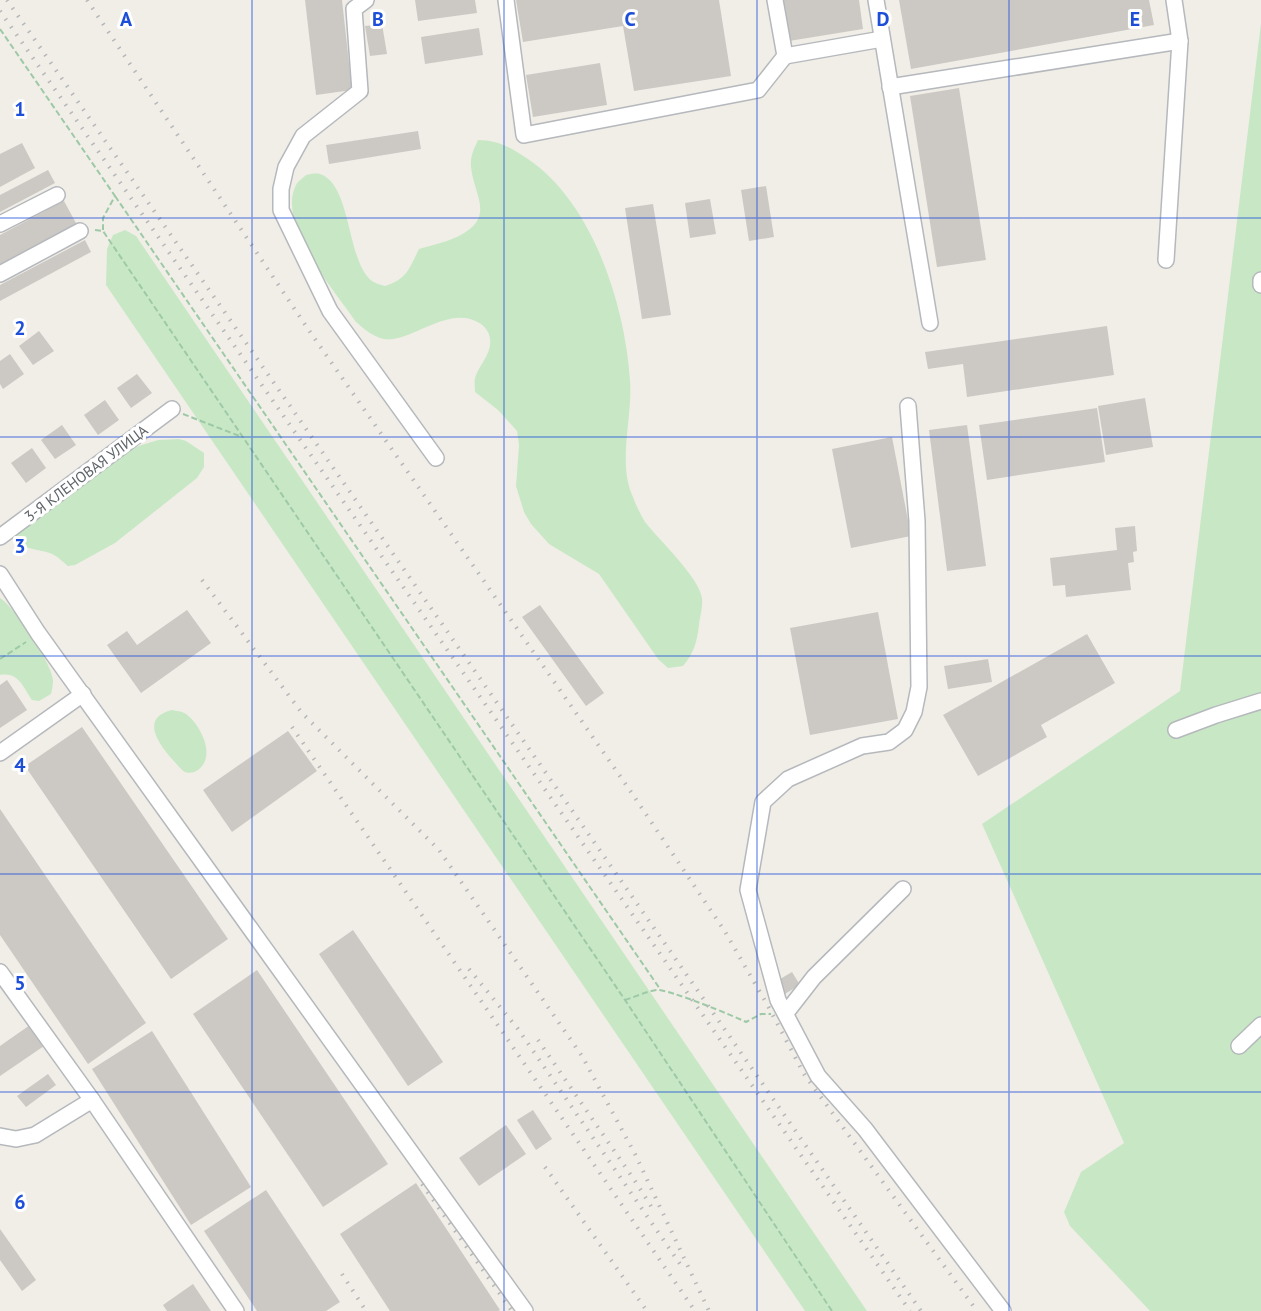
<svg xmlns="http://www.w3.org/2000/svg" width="1261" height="1311" font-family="'PT Sans',sans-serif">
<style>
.green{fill:#c8e8c5}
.building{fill:#ccc9c5}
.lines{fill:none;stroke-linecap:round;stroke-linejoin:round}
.minor-casing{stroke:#b5b8bc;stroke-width:18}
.path{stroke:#9ec9a7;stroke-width:2;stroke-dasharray:6 3;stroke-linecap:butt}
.minor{stroke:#fff;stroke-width:15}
.rail{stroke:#b6b7b8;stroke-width:4;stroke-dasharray:1.5 8;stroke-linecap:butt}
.grid{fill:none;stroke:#1d4ed8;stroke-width:1.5;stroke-opacity:0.55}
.labels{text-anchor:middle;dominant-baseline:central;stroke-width:6;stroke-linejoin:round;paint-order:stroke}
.street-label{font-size:15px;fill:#5f6468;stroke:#fff}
.grid-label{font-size:20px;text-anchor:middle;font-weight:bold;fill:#1d4ed8;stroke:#fff;stroke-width:6;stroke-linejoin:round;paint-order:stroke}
</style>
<rect width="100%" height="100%" fill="#f1eee8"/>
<g class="green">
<path d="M1261 23V1311H1150L1070 1226 1064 1212 1081 1172 1124 1143 982 824 1180 691Z"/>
<path d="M478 140C498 140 512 148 528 159 593 203 625 305 630 380 633 417 617 463 633 497 636 505 640 514 645 522 659 540 699 577 702 598 703 606 700 617 699 625 697 642 694 653 683 666L668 668 658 659 599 574 549 544 531 524 524 512 516 486 519 445 517 431 498 410 475 392C475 388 474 382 475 378 479 365 492 354 490 339 489 332 486 328 481 324 453 305 420 335 393 339 379 342 365 330 356 322 335 291 276 224 296 185 298 181 303 178 306 175 310 174 316 173 320 174 352 184 346 261 372 281 375 283 381 285 385 286 407 279 409 269 419 249 432 245 447 242 459 236 496 217 474 196 471 167 470 156 474 149 478 140Z"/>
<path d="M125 230 136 236 867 1311H805L106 285 107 249 113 235Z"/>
<path d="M179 439 186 441 204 453V467L197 478 115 543 75 565 68 566C63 562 57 556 52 554 39 548 10 551 18 529L132 448 158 440Z"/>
<path d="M0 598C13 605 53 665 53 680 53 685 52 690 51 694L39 701 32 700C23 687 19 672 0 675Z"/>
<path d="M172 710C176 711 182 711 186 714 200 724 217 756 198 770 195 772 190 774 185 772 180 769 176 763 172 759 158 743 140 718 172 710Z"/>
</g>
<g class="building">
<path d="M305 0H342L352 90 316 95Z"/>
<path d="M415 0H475L477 13 418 21Z"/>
<path d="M516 0H719L731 76 634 91 623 26 523 42Z"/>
<path d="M783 0H859L863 29 789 41Z"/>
<path d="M899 0H1149L1154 25 911 69Z"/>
<path d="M382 24 387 54 370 56 365 26Z"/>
<path d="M479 28 483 55 425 64 421 37Z"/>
<path d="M600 63 607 105 533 117 526 75Z"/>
<path d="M959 88 986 260 937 267 910 96Z"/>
<path d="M418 131 421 149 329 164 326 145Z"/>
<path d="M22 143 35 168 0 187V154Z"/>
<path d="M48 170 55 183 0 212V195Z"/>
<path d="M766 186 774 237 749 241 741 190Z"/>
<path d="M710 199 716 234 690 238 685 203Z"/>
<path d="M64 201 77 225 0 266V235Z"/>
<path d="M653 204 671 315 642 319 625 208Z"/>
<path d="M85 240 91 252 0 301V285Z"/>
<path d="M1107 326 1114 375 967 397 963 364 928 369 925 352Z"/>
<path d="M39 331 54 351 33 365 19 346Z"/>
<path d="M10 354 24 374 3 389 0 384V361Z"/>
<path d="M137 374 152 393 131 408 117 388Z"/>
<path d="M1145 398 1153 447 1106 455 1098 406Z"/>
<path d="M105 400 119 420 98 435 84 415Z"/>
<path d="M1097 408 1105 462 987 480 979 425Z"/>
<path d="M62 425 76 445 55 459 41 440Z"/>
<path d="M967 425 986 566 947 571 929 430Z"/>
<path d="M892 437 911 536 851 548 832 449Z"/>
<path d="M32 448 46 468 26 483 11 463Z"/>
<path d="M1135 526 1137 551 1133 552 1134 562 1128 563 1131 590 1066 597 1065 585 1053 586 1050 558 1117 550 1115 528Z"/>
<path d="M540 605 604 693 586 706 522 617Z"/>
<path d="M187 610 211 643 141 693 107 645 127 631 137 645Z"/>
<path d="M878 612 898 719 810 735 790 628Z"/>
<path d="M1087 634 1115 683 1041 725 1047 737 978 776 943 715Z"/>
<path d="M988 659 992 682 948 689 944 666Z"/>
<path d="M7 680 27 710 0 728V685Z"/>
<path d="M82 727 228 939 171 979 25 766Z"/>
<path d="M288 731 317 771 232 832 203 790Z"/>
<path d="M0 809 146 1023 88 1064 0 935Z"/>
<path d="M353 930 443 1062 408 1086 319 954Z"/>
<path d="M257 970 388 1164 323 1207 193 1014Z"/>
<path d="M792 972 800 985 783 995 775 982Z"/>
<path d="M30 1025 44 1046 0 1076V1046Z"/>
<path d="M152 1031 251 1187 191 1225 92 1069Z"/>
<path d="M48 1074 56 1085 26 1107 17 1096Z"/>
<path d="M533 1110 552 1139 536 1150 517 1120Z"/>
<path d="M506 1125 526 1154 479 1186 459 1158Z"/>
<path d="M416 1183 500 1310 498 1311H390L340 1234Z"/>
<path d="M266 1190 340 1302 326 1311H257L204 1231Z"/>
<path d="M0 1229 36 1280 22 1291 0 1260Z"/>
<path d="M193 1284 211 1311H167L163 1305Z"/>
</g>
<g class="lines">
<defs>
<g id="minor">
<path d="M366 0 354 9 360 91 303 136 286 167 281 189V210L330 311 436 458"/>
<path d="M506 0 524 135 758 90 785 56 775 0"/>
<path d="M876 0 930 323"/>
<path d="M785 56 882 39"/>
<path d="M890 87 1180 41"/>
<path d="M0 224 57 195"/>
<path d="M1166 260 1180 41 1174 0"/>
<path d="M0 274 80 231"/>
<path d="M1261 280V285"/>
<path d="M908 406 917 521 919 687 914 712 905 730 889 742 862 746 788 779 763 802 748 890 778 1000 818 1076 865 1129 1003 1311"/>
<path d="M0 537 172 409"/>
<path d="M0 574 38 633 525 1311"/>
<path d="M1176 730 1216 715 1261 701"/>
<path d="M0 753 83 694"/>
<path d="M0 972 92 1100 236 1311"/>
<path d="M786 1013 814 977 903 889"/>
<path d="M1239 1046 1261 1025"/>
<path d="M0 1136 16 1139 35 1135 92 1100"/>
</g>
</defs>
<use href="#minor" class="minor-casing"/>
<g class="path">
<path d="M0 29 115 196 103 218V230"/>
<path d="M115 196 660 989"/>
<path d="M95 230 103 231 625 1000 832 1311"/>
<path d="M183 414 242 437"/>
<path d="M0 659 26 642"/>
<path d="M625 1000C635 997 647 991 657 990 668 989 734 1016 746 1022L761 1014H771"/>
</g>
<use href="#minor" class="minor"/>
<g class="rail">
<path d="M7 0 921 1311"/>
<path d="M87 0 308 329 629 789 724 930 768 1006 804 1074 977 1311"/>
<path d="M0 11 910 1311"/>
<path d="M202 580 302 713 439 850 582 1056 635 1154 709 1311"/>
<path d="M292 727 695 1311"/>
<path d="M469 969 518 1029 680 1264"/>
<path d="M538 1040 637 1184 654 1211"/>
<path d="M545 1167 647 1311"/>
<path d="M422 1184 512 1311"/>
<path d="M342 1274 366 1311"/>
</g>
</g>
<path class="grid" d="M252 0V1311M504 0V1311M757 0V1311M1009 0V1311M0 218H1261M0 437H1261M0 656H1261M0 874H1261M0 1092H1261"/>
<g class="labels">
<g class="street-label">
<text transform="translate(86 473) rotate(-37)">3-Я КЛЕНОВАЯ УЛИЦА</text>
</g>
</g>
<g class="grid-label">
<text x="126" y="26">A</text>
<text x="378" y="26">B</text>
<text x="630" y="26">C</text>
<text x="883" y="26">D</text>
<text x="1135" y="26">E</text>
<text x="20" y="116">1</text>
<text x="20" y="335">2</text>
<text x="20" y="553">3</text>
<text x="20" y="772">4</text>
<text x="20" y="990">5</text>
<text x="20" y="1209">6</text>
</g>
</svg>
